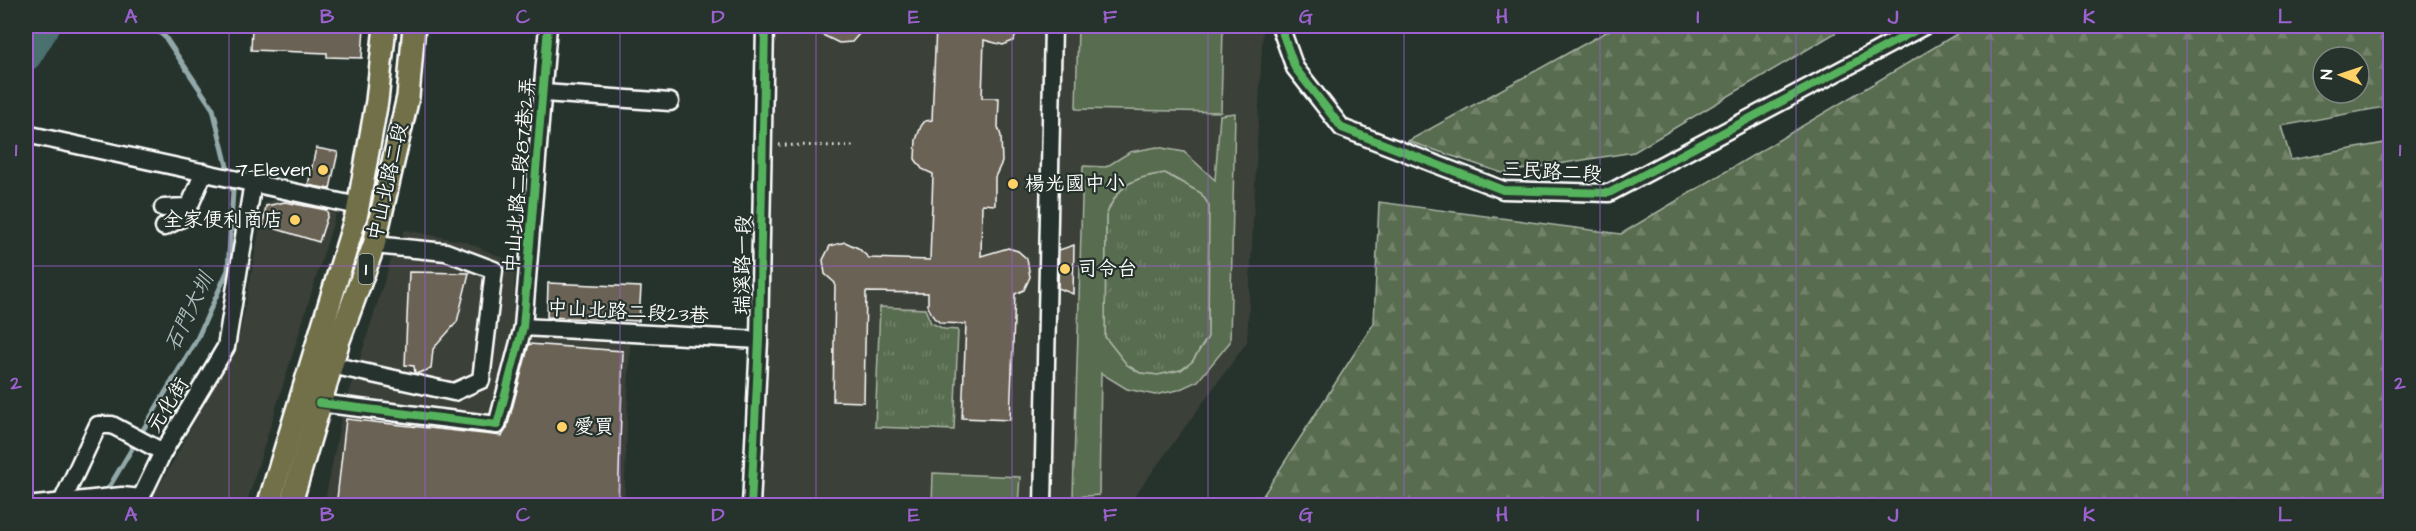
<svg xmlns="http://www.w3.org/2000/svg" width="2416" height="531" font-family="'Architects Daughter','LXGW WenKai TC',sans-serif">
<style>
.built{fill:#3b4139}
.grass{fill:url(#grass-tufts);stroke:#acb6a7;stroke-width:1.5}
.forest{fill:url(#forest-firs);stroke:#acb6a7;stroke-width:1.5;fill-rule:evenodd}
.park{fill:#586c4f;stroke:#acb6a7;stroke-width:1.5;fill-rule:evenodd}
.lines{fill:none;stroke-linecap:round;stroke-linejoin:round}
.stream{stroke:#93a9a9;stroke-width:5}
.river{stroke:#4b6f70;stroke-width:32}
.building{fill:#6b6254;stroke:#fff;stroke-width:1.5}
.minor-casing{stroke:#fff;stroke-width:21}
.major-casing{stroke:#fff;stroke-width:26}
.path{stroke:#fff;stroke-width:3;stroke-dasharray:1.5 4.5;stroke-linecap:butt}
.minor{stroke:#26332d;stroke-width:16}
.major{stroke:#71704a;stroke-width:21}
.cycleway-casing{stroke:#26332d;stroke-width:11}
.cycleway{stroke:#56b35d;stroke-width:8}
.grid{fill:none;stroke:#9c61cf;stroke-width:1.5;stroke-opacity:0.55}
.poi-dot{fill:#ffd166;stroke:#26332d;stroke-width:2}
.labels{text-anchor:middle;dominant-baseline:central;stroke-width:4.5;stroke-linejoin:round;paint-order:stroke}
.shield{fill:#26332d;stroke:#bec2c0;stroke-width:1.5}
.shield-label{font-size:18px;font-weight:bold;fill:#fff}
.poi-label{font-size:20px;fill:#fff;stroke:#26332d;text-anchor:start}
.street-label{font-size:20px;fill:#fff;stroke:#26332d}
.water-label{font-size:21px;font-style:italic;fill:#aebebf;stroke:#26332d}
.neatline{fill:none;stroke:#9c61cf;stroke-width:2}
.grid-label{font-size:20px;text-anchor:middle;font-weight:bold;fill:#9c61cf}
</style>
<defs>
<pattern id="grass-tufts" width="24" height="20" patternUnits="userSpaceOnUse" patternTransform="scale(1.5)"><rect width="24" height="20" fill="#586c4f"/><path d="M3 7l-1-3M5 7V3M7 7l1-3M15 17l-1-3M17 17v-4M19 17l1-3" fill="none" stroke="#718269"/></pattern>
<pattern id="forest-firs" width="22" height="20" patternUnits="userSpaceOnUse" patternTransform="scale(1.5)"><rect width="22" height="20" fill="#586c4f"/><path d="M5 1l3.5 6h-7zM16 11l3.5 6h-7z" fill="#718269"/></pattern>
</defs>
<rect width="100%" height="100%" fill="#26332d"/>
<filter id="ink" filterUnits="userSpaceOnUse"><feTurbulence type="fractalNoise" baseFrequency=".0167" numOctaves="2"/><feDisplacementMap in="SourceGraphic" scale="12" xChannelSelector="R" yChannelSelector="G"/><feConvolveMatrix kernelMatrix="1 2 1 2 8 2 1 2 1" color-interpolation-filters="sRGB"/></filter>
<g filter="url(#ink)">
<g class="built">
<path d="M776 26H1263L1247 342 1128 505 761 506Z"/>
<path d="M280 197 337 210 246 505 147 506 174 460 240 334 264 204Z"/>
<path d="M405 230 466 242 515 263 513 335 630 344 624 505 324 506 341 419 390 263Z"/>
</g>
<g class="grass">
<path d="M1165 173 1201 193 1209 205 1208 337 1192 362 1181 370 1158 375 1140 373 1127 365 1105 337 1106 216C1117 185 1133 177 1165 173Z"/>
<path d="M880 307 925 309 931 323 944 329 958 330 954 430 875 427Z"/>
</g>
<g class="forest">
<path d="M1617 26H1847L1634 152 1502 173 1408 141Z"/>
<path d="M1970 26H2390V106L2281 126 2291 160 2390 142V505H1257L1374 323 1379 202 1621 234ZM2323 57H2359V93H2323Z"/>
</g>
<g class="park">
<path d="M1078 26H1223L1221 112 1076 109Z"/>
<path d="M1235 113 1230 342 1198 381 1178 390 1155 395 1127 389 1101 373 1099 495 1073 497 1083 166 1106 167 1130 152 1157 147 1184 152 1215 180 1220 115ZM1165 173 1201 193 1209 205 1208 337 1192 362 1181 370 1158 375 1140 373 1127 365 1105 337 1106 216C1117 185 1133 177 1165 173Z"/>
<path d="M933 473 1020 477 1018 505H932Z"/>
</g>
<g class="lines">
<path class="stream" d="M105 494 197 339 228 270 233 191 213 109 165 37 152 26"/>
<path class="river" d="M26 55 44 26"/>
</g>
<g class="building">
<path d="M252 26H364L362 58 327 57V53L251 50Z"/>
<path d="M804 26H866L852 42 839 43Z"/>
<path d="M936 26H1021L1013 41 1003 45 984 40 982 98H999L998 127 1001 136 1002 162 995 177V205L982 204 981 256 1008 248 1018 251 1027 259 1030 277 1024 290 1015 294 1010 420 962 418 966 324 941 323 934 318 928 307V293L866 292 864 402 833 401 835 283 825 274 823 260 830 246 845 242 858 248 869 258 930 260 933 174 922 169 915 159 916 140 921 126 925 121 932 120Z"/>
<path d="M316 148 338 152 330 189 308 185Z"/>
<path d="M285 202 326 210 328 214 319 242 263 225 266 206Z"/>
<path d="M1074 245 1073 294 1058 288 1059 250Z"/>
<path d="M409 272 469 273 457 322 433 349 431 369 418 373H415L414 366 405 365Z"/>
<path d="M548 283 641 287 639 321 547 317Z"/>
<path d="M529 344 623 351 618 506H345L346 502 337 499 346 419 502 436 507 428Z"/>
</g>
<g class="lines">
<defs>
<g id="minor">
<path d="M1280 26 1295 68 1342 128 1503 190 1609 193 1924 26"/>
<path d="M544 93 670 102"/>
<path d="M26 134 358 206"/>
<path d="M163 208 189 207 204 172"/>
<path d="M164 227 186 216 189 207"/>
<path d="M523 327 759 340"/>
<path d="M331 365 454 392 481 380 494 270 446 252 374 245"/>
<path d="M319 403 497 425 523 327 548 26"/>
<path d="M62 502 98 425H112L163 452"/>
<path d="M26 506 122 496 142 498"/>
<path d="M137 506 163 452 226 347 253 182"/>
<path d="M751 506 759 340 765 26"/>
<path d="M1043 506 1053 26"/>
</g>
<g id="major">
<path d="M268 506 357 213 377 101 385 26"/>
<path d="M290 506 339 340 374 245 408 97 414 26"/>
</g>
</defs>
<use href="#minor" class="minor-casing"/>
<use href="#major" class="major-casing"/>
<path class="path" d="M779 145 855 146"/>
<use href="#minor" class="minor"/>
<use href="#major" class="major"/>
<defs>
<g id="cycleway">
<path d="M1280 26 1295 68 1342 128 1503 190 1609 193 1924 26"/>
<path d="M319 403 497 425 523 327 548 26"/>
<path d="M751 506 759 340 765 26"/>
</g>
</defs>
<use href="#cycleway" class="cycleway-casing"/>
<use href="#cycleway" class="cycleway"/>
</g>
</g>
<path class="grid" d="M229 26V506M425 26V506M620 26V506M816 26V506M1012 26V506M1208 26V506M1404 26V506M1600 26V506M1796 26V506M1991 26V506M2187 26V506M26 266H2390"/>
<g class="poi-dot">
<circle cx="323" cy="170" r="6"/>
<circle cx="1013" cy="184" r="6"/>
<circle cx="295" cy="220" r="6"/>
<circle cx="1065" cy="269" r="6"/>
<circle cx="562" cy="427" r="6"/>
</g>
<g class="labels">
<rect class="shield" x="358.5" y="254" width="15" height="30" rx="4.5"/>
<g class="shield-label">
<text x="366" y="269">1</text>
</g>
<g class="poi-label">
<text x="311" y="170" text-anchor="end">7-Eleven</text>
<text x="1025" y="184">楊光國中小</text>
<text x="283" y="220" text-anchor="end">全家便利商店</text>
<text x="1077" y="269">司令台</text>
<text x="574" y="427">愛買</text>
</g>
<g class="street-label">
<text transform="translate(1552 172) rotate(3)">三民路二段</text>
<text transform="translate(520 175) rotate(-85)">中山北路二段87巷2弄</text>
<text transform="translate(388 182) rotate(-77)">中山北路二段</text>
<text transform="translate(743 265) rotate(-89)">瑞溪路一段</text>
<text transform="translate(628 312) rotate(3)">中山北路二段23巷</text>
<text transform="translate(168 405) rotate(-58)">元化街</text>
</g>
<g class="water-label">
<text transform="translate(189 312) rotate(-64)">石門大圳</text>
</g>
</g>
<rect width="2416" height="531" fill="none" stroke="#26332d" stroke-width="66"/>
<g transform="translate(2341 75) rotate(272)"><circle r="28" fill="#26332d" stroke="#7d8581" stroke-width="1.5"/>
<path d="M0-4.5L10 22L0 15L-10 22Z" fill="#ffd166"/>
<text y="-9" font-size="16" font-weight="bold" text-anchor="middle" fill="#ffffff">N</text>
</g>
<rect x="33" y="33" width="2350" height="465" class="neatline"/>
<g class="grid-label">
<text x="131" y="23">A</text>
<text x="327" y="23">B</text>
<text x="523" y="23">C</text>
<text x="718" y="23">D</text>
<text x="914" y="23">E</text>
<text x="1110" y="23">F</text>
<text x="1306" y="23">G</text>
<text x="1502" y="23">H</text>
<text x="1698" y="23">I</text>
<text x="1893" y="23">J</text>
<text x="2089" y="23">K</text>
<text x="2285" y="23">L</text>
<text x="16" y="156">1</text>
<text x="2400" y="156">1</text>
<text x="16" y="389">2</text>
<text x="2400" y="389">2</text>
<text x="131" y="521">A</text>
<text x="327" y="521">B</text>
<text x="523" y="521">C</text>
<text x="718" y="521">D</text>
<text x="914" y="521">E</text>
<text x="1110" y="521">F</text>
<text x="1306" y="521">G</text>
<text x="1502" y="521">H</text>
<text x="1698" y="521">I</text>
<text x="1893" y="521">J</text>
<text x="2089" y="521">K</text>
<text x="2285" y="521">L</text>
</g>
</svg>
